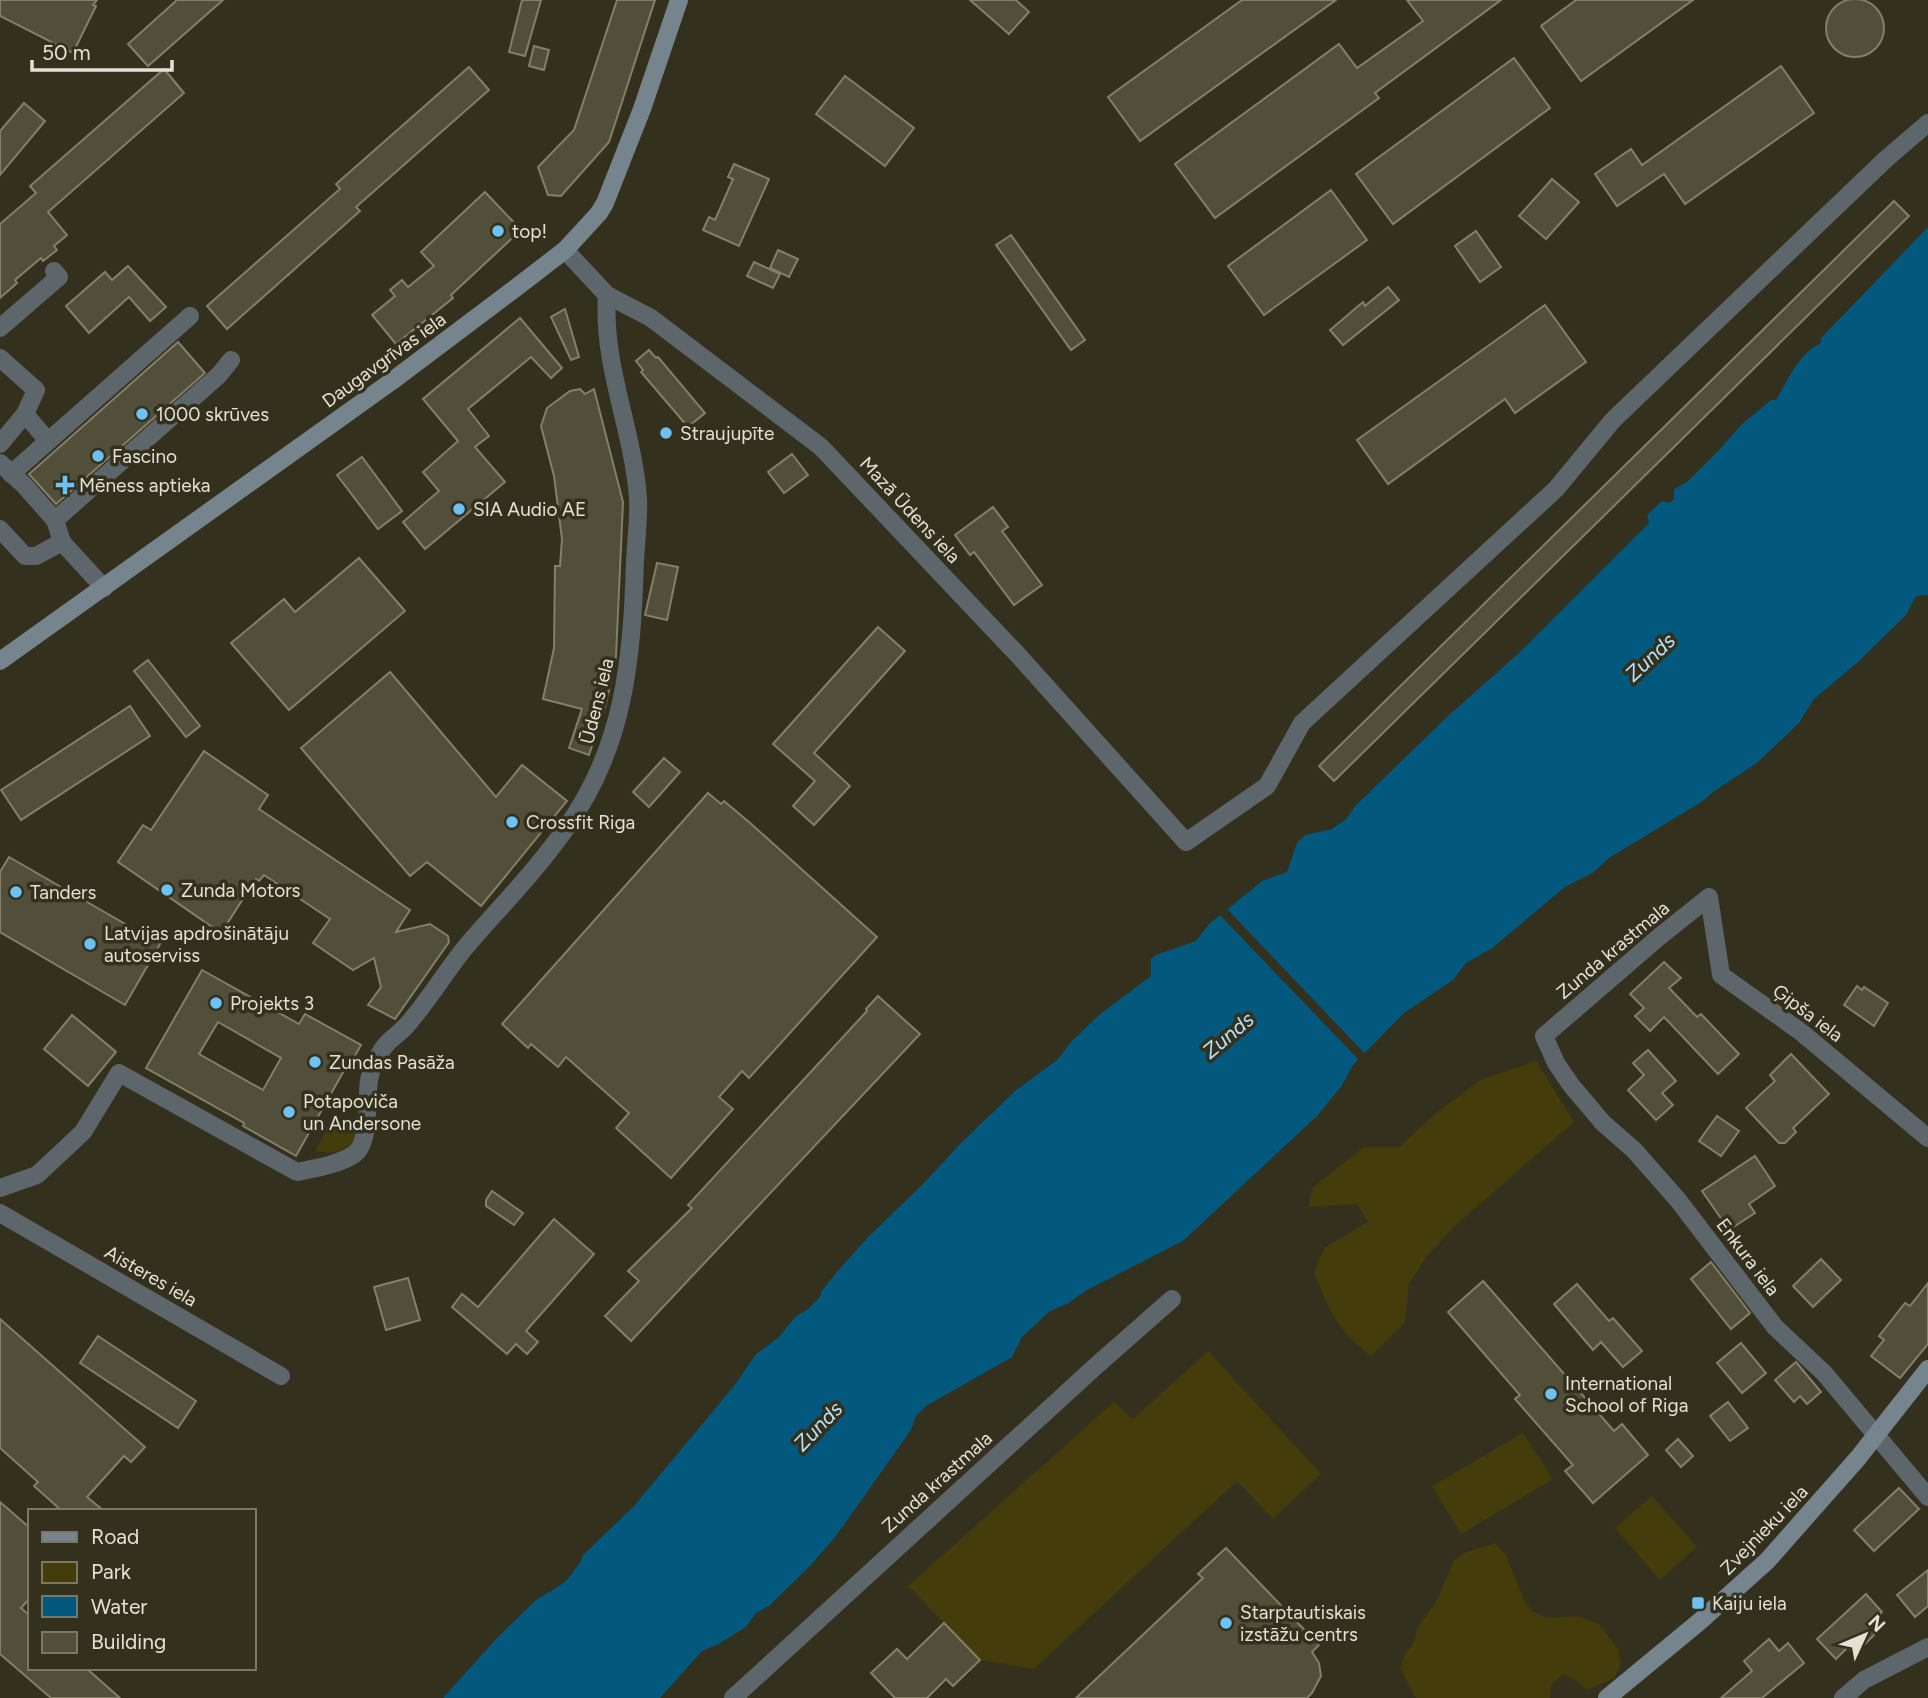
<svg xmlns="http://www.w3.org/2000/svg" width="1928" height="1698" font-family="Figtree,sans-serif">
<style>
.green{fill:#443c0a}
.water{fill:#02587d}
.pier{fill:#33301d}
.building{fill:#514e39;stroke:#837f69;stroke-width:2;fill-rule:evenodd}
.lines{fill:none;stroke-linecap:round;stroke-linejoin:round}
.street{stroke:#5d666b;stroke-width:18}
.secondary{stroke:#75848d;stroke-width:18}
.poi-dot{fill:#6ec2f3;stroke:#33301d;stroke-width:2.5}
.labels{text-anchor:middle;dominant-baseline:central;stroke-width:7;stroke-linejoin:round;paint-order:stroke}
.poi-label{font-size:19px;fill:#e3e1d5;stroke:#33301d;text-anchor:start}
.street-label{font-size:19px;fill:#e3e1d5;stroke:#33301d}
.water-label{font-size:21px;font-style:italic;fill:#b6e1fc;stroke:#33301d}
</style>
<rect width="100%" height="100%" fill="#33301d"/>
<g class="green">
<path d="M1536 1061 1574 1122 1457 1224 1427 1256 1409 1284 1405 1322 1371 1356C1338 1332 1328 1308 1314 1272L1324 1248 1368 1222 1357 1204 1309 1207 1312 1188 1364 1147H1399L1436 1113 1480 1080Z"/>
<path d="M335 1116 359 1130C351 1150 336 1156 315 1151Z"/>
<path d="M1208 1351 1321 1474 1273 1519 1237 1481 1034 1669 980 1660 908 1586 1114 1402 1133 1419Z"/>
<path d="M1523 1433 1553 1479 1461 1534 1432 1486Z"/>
<path d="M1652 1496 1697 1547 1660 1580 1615 1528Z"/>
<path d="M1495 1543 1506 1555 1523 1598 1532 1611 1547 1618 1578 1616 1599 1624 1618 1649 1621 1664 1614 1678 1587 1690 1576 1681 1563 1674 1551 1685 1550 1698H1416L1400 1668 1405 1654 1414 1642 1417 1628 1435 1604 1454 1560 1466 1552Z"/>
</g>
<path class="water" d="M1928 227V595L1916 596 1906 615 1857 663 1814 699 1799 723 1757 763 1713 792 1703 801 1609 858 1594 872 1565 887 1491 949 1466 963 1453 980 1404 1013 1353 1065 1341 1087 1317 1116 1183 1241 1087 1290 1067 1304 1050 1311 1022 1337 1012 1357 926 1406 916 1416 911 1430 836 1536 811 1565 769 1606 756 1613 746 1627 719 1644 702 1651 660 1698H443L495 1640 537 1599C541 1598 564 1583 567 1580 572 1574 576 1567 581 1561L582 1556 634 1506 734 1386 756 1354 778 1338 796 1316 808 1309 820 1297 821 1292 836 1273 868 1237 923 1184 960 1144 1015 1091 1057 1060 1072 1041 1099 1015 1151 976V959L1156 955 1196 941 1209 924 1262 881 1287 872 1297 843 1305 835 1332 829 1346 819 1356 805 1448 716 1520 652 1649 523 1647 515 1662 501 1669 503 1674 499V489L1687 482 1719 450 1742 424 1771 400H1776C1788 380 1799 353 1821 343V338Z"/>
<path class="pier" d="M1225 907 1367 1056 1361 1062 1218 913Z"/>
<g class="building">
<circle cx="1855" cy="28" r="29"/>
<path d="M0 0H97L93 5 96 6 73 53 0 16Z"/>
<path d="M177 0H223L148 66 128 44Z"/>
<path d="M522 0H541L525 56 509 52Z"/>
<path d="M617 0H655L609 142 561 196 548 195 538 167 574 130Z"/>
<path d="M970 0H1016L1029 12 1009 34Z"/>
<path d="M1242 0H1336L1140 141 1108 97Z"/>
<path d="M1407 0H1501L1375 93 1379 98 1215 218 1175 164 1339 44 1357 68 1423 21Z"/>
<path d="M1576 0H1693L1581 81 1541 26Z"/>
<path d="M534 46 549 50 544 70 529 66Z"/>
<path d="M1514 58 1550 108 1393 224 1356 174Z"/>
<path d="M1781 66 1814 113 1685 204 1664 174 1617 206 1595 174 1631 149 1642 165Z"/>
<path d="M469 67 489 90 356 207 360 211 227 329 207 306 340 189 336 184Z"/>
<path d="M164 69 184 93 48 212 67 235 54 246 57 250 43 261 41 258 15 280 17 283 0 298V224L36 193 30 186Z"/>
<path d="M845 76 914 128 885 166 816 114Z"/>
<path d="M24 103 45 121 0 175V131Z"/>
<path d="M734 164 769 179 739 246 703 230 709 217 715 220 733 179 728 177Z"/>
<path d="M1552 179 1579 202 1546 239 1519 216Z"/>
<path d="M1331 190 1367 240 1264 315 1228 266Z"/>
<path d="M485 192 521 230 451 295 453 298 396 344 372 315 395 296 390 290 402 280 408 287 434 266 421 252Z"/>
<path d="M1894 201 1909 216 1334 781 1319 766Z"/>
<path d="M1476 231 1501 267 1480 282 1455 246Z"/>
<path d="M1011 235 1085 340 1071 350 996 245Z"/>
<path d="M778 250 798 259 789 277 770 268Z"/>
<path d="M754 262 780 274 773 288 747 276Z"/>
<path d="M128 266 166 307 150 321 129 297 89 333 66 306 105 272 112 280Z"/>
<path d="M1388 287 1399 300 1343 345 1330 330 1363 302 1365 306Z"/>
<path d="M1545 305 1586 362 1515 413 1505 399 1388 484 1357 440Z"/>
<path d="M565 309 579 357 571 360 551 317Z"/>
<path d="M520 318 562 368 551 378 531 357 468 409 489 436 475 447 505 482 425 549 403 522 439 491 423 472 458 441 423 399Z"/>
<path d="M178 342 205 373 56 504 29 474Z"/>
<path d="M649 350 656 358 658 357 705 413 688 427 641 372 643 370 636 361Z"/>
<path d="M580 389 585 394 594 389 623 502 616 656 606 704 589 755 569 748 582 709 543 699 554 648 555 566H560L562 539 554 476 541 426 547 408 570 391Z"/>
<path d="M792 454 808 475 784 493 768 472Z"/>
<path d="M362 457 402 511 378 529 337 475Z"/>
<path d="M993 507 1008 527 1002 531 1042 585 1014 605 974 552 970 555 955 535Z"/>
<path d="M359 558 405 611 289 710 231 643 284 599 295 612Z"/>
<path d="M657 563 678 567 667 620 645 615Z"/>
<path d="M878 627 905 651 814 753 850 786 814 825 793 806 815 781 773 744Z"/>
<path d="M148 660 200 726 186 737 134 671Z"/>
<path d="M390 672 496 797 522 765 567 801 481 906 427 862 410 876 301 748Z"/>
<path d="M130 706 150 736 21 820 1 790Z"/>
<path d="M204 751 268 795 259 809 410 910 396 932 430 924 448 936 449 942 395 1019 368 1005 381 987 374 958 353 970 313 943 330 919 264 875 259 881 256 879 221 933 118 862 143 825 151 830Z"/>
<path d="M664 758 680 772 649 807 633 792Z"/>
<path d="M708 793 721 804 724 801 749 822 877 937 749 1078 742 1071 719 1097 733 1109 671 1178 616 1128 629 1113 566 1057 558 1067 531 1044 528 1048 502 1024Z"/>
<path d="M9 857 160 944 125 1005 0 932V872Z"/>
<path d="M1664 962 1681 978 1669 988 1697 1017 1701 1014 1739 1054 1718 1074 1664 1017 1650 1031 1635 1016 1644 1008 1630 994Z"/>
<path d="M202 970 299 1024 305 1014 361 1045 348 1068 346 1067 296 1156 243 1126 244 1123 146 1068ZM218 1022 281 1058 263 1090 199 1054Z"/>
<path d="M1857 986 1862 990 1864 987 1888 1003 1874 1026 1844 1005Z"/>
<path d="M878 996 920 1034 631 1341 605 1316 639 1281 628 1271 692 1208 688 1205 867 1011 866 1009Z"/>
<path d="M72 1015 116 1052 88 1086 44 1049Z"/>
<path d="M1648 1050 1676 1081 1662 1093 1673 1105 1656 1120 1628 1090 1644 1075 1633 1063Z"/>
<path d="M1791 1054 1829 1094 1793 1128 1796 1132 1785 1143H1779L1746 1108 1775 1081 1770 1075Z"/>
<path d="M1717 1116 1739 1131 1721 1156 1699 1141Z"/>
<path d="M1755 1156 1775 1186 1749 1204 1755 1213 1729 1230 1702 1191Z"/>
<path d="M492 1191 523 1213 514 1225 486 1206V1200Z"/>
<path d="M554 1219 594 1254 526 1331 538 1342 527 1354 516 1344 507 1354 452 1307 462 1294 478 1307Z"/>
<path d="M1821 1259 1841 1280 1813 1307 1793 1286Z"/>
<path d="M1711 1262 1750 1313 1731 1329 1691 1279Z"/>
<path d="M408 1278 420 1320 386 1330 374 1287Z"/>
<path d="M1483 1281 1614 1431 1622 1424 1648 1455 1593 1503 1565 1471 1573 1465 1515 1399 1520 1395 1448 1312Z"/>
<path d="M1928 1283V1344L1900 1378 1871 1356 1884 1340 1879 1336 1905 1303 1910 1306Z"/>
<path d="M1577 1284 1609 1321 1613 1318 1642 1351 1623 1367 1601 1342 1593 1350 1554 1304Z"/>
<path d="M0 1319 145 1447 131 1462 124 1456 87 1497 104 1511H62L34 1486 38 1482 0 1448Z"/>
<path d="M98 1336 196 1401 178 1428 80 1363Z"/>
<path d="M1741 1343 1766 1373 1742 1393 1717 1363Z"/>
<path d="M1796 1362 1821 1392 1807 1404 1800 1396 1794 1402 1775 1380Z"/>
<path d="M1728 1402 1748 1428 1730 1441 1710 1416Z"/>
<path d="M1678 1439 1693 1456 1681 1467 1666 1450Z"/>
<path d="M1899 1488 1919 1509 1874 1551 1854 1530Z"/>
<path d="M0 1502 30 1528V1598L21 1608 30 1616V1668H86L120 1698H51L0 1654Z"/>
<path d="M1226 1548 1319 1645 1312 1652 1319 1663 1321 1676 1312 1693 1307 1698H1076L1203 1578 1198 1574Z"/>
<path d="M1928 1570V1606L1915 1617 1897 1595Z"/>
<path d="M1866 1594 1882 1612 1870 1624 1877 1632 1855 1654 1848 1647 1836 1659 1817 1639Z"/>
<path d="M944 1623 980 1660 953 1686 946 1679 927 1698H895L871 1673 897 1649 907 1659Z"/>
<path d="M1769 1639 1779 1651 1788 1643 1804 1663 1762 1698H1721L1752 1671 1744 1661Z"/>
</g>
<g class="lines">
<g class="street">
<path d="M565 250 607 295 651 318 821 447 1018 655 1186 842 1267 786 1302 723 1556 489 1613 420 1886 159 1928 123"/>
<path d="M0 328 59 277 54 271"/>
<path d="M0 358 36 390 25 414 0 444"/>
<path d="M25 414 48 441"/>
<path d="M0 463 23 484 55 520 62 542 104 588"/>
<path d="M11 474 190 316"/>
<path d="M55 520 219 375 231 360"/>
<path d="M0 529 25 556H36L62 542"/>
<path d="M1928 1138 1801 1032 1721 975 1709 897 1659 937 1544 1036 1556 1063 1571 1085 1603 1123 1634 1150 1678 1200 1775 1327 1824 1373 1928 1497"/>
<path d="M0 1188 37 1175 83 1132 119 1073 297 1172C315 1168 337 1165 353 1155 371 1144 366 1100 369 1080 371 1068 377 1057 384 1047 390 1039 400 1033 407 1025 428 1001 444 974 464 949 498 909 536 871 566 828 625 746 632 658 635 561 636 541 639 519 638 498 633 429 602 365 607 295"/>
<path d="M0 1213 281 1376"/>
<path d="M733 1698 1097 1365 1172 1299"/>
<path d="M1843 1698 1864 1680 1928 1647"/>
</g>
<g class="secondary">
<path d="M0 661 392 381 513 290 565 250 599 213 605 203 642 109 679 0"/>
<path d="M1607 1698 1699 1622 1767 1561 1858 1458 1928 1369"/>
</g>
</g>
<g class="poi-dot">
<circle cx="498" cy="231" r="7"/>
<circle cx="142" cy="414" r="7"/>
<circle cx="666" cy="433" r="7"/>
<circle cx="98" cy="456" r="7"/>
<path d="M61.5 474.5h7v7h7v7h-7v7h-7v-7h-7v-7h7z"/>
<circle cx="459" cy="509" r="7"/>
<circle cx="512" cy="822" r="7"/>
<circle cx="167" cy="890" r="7"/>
<circle cx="16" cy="892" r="7"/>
<circle cx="90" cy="944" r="7"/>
<circle cx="216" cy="1003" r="7"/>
<circle cx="315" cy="1062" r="7"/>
<circle cx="289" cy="1112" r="7"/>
<circle cx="1551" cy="1394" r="7"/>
<rect x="1691" y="1596" width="14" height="14" rx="3.5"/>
<circle cx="1226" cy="1623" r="7"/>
</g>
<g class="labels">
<g class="poi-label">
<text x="512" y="231">top!</text>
<text x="156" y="414">1000 skrūves</text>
<text x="680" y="433">Straujupīte</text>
<text x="112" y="456">Fascino</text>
<text x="79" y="485">Mēness aptieka</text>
<text x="473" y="509">SIA Audio AE</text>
<text x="526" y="822">Crossfit Riga</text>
<text x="181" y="890">Zunda Motors</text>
<text x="30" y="892">Tanders</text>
<text x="104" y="933">Latvijas apdrošinātāju<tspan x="104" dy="22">autoserviss</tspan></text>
<text x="230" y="1003">Projekts 3</text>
<text x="329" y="1062">Zundas Pasāža</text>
<text x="303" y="1101">Potapoviča<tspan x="303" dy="22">un Andersone</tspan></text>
<text x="1565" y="1383">International<tspan x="1565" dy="22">School of Riga</tspan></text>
<text x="1712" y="1603">Kaiju iela</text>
<text x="1240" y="1612">Starptautiskais<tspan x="1240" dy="22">izstāžu centrs</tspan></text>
</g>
<g class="street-label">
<text transform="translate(384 360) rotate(-36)">Daugavgrīvas iela</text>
<text transform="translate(910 510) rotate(47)">Mazā Ūdens iela</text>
<text transform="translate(597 701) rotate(-76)">Ūdens iela</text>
<text transform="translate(1613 950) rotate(-40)">Zunda krastmala</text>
<text transform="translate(1808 1013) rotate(37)">Ģipša iela</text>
<text transform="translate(1748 1257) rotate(53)">Enkura iela</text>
<text transform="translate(151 1276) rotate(30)">Aisteres iela</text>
<text transform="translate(937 1482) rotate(-42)">Zunda krastmala</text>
<text transform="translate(1764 1530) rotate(-46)">Zvejnieku iela</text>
</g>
<g class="water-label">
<text transform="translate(1650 657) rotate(-43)">Zunds</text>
<text transform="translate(1228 1035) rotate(-40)">Zunds</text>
<text transform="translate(818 1426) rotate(-46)">Zunds</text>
</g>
</g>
<rect x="28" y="1509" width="228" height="161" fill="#33301d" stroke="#797767" stroke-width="2"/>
<rect x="42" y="1532" width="35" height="10" fill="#75848d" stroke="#797767" stroke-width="2"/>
<text x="91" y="1544" font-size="21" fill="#e3e1d5">Road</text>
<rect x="42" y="1562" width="35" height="21" fill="#443c0a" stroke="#797767" stroke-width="2"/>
<text x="91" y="1579" font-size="21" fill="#e3e1d5">Park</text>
<rect x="42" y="1596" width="35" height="21" fill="#02587d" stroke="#797767" stroke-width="2"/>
<text x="91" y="1614" font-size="21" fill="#e3e1d5">Water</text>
<rect x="42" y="1632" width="35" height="21" fill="#514e39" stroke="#797767" stroke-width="2"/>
<text x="91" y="1649" font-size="21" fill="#e3e1d5">Building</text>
<g transform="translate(1865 1635) rotate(46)" stroke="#33301d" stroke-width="5" paint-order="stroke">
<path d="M0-5L12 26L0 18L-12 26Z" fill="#e3e1d5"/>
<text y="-10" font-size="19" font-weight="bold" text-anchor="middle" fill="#e3e1d5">N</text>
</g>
<path d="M32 60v10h140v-10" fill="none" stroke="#e3e1d5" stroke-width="3.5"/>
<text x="42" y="60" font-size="21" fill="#e3e1d5" stroke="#33301d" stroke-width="5" paint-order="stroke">50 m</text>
</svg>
